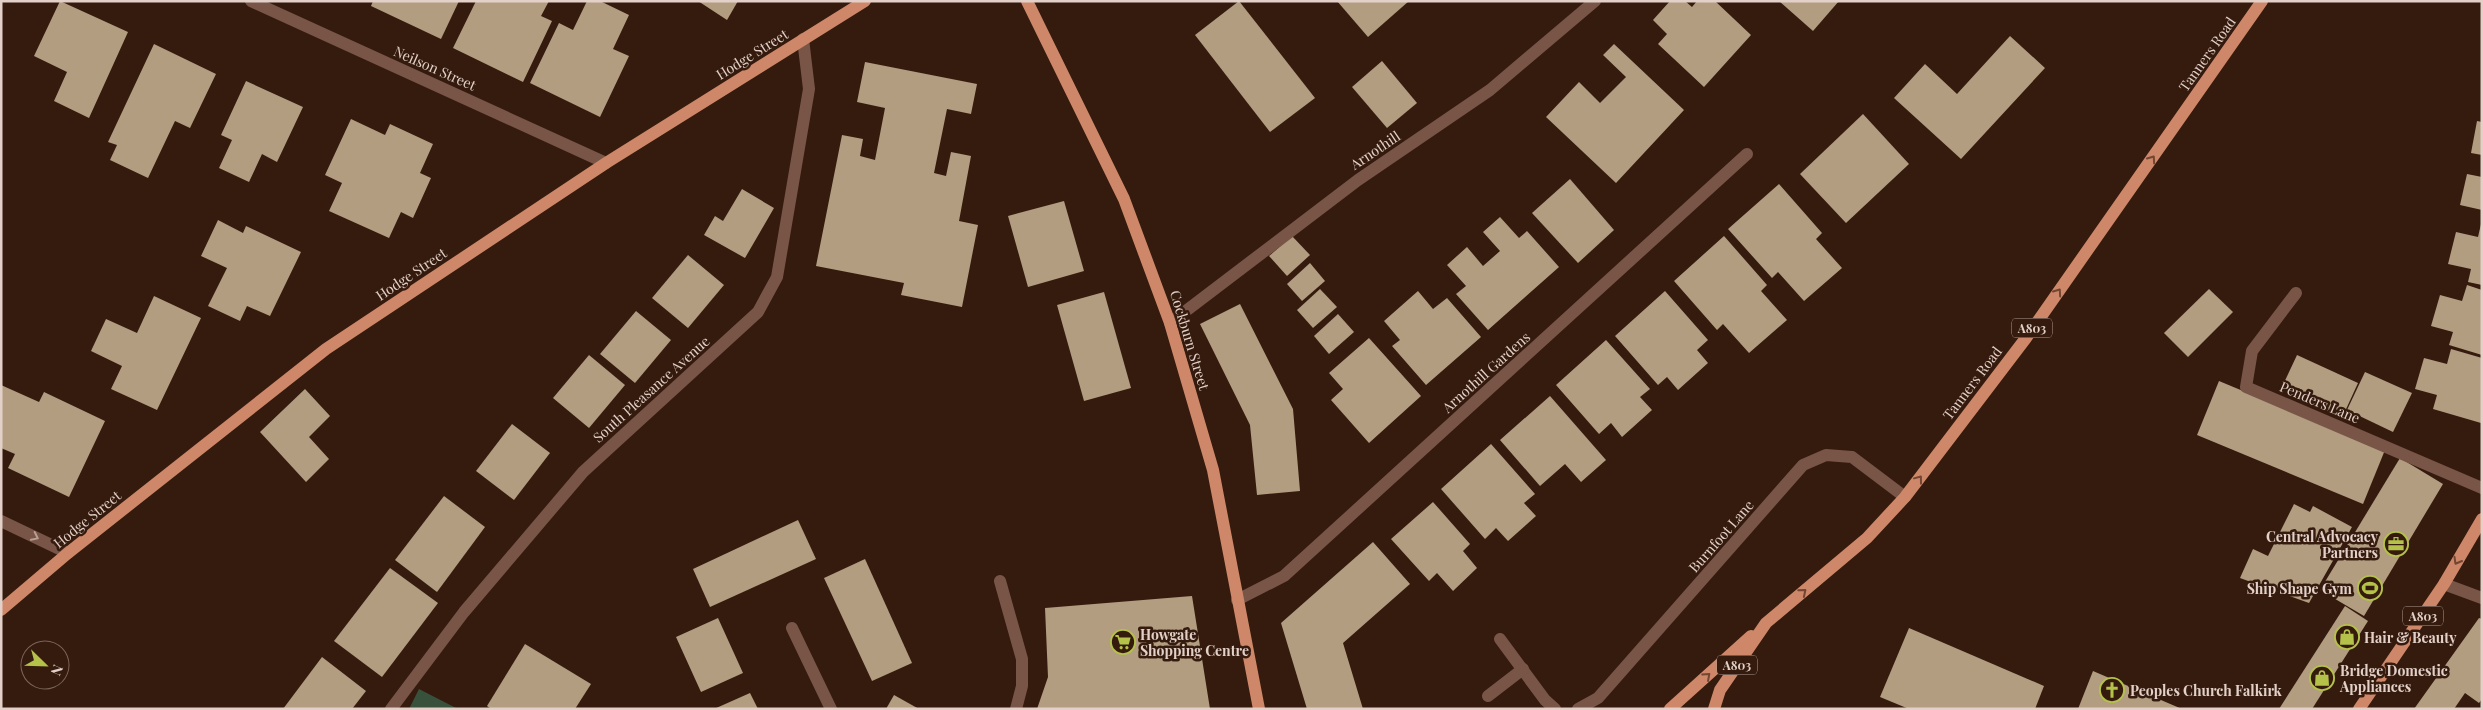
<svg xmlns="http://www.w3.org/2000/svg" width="2483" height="710" font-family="'Playfair Display',serif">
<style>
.green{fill:#37513d}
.building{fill:#b29d81}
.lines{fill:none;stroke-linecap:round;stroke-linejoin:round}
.minor{stroke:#785547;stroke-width:12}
.major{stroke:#ce8769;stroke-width:12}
.oneway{stroke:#724632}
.oneway2{stroke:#b89f95}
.labels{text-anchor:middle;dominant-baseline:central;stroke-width:5;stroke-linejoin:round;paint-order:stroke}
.shield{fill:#351b0e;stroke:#af9a91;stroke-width:1}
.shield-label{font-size:12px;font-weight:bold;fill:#e3d1c9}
.street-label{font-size:14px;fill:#e3d1c9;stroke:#351b0e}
.poi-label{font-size:14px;font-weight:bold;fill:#e3d1c9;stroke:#351b0e;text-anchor:start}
</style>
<rect width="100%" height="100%" fill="#351b0e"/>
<path class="green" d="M419 689 458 709H409Z"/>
<g class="building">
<path d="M60 1 128 32 89 118 54 101 67 72 34 56Z"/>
<path d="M373 1H459L441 39 371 6Z"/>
<path d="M476 1H549L541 16 552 21 523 82 453 48Z"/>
<path d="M587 1H600L629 15 613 49 629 56 600 117 530 83 559 23 573 30Z"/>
<path d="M698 1H738L727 20Z"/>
<path d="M1239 1 1315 98 1270 132 1195 35Z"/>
<path d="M1337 1H1409L1368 37Z"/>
<path d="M1670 1H1685L1692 7 1697 1H1715L1751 35 1704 87 1658 44 1667 34 1653 20Z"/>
<path d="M1779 1H1839L1813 31Z"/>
<path d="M2010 36 2045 68 1961 159 1894 98 1925 64 1957 94Z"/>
<path d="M154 44 216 74 190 128 175 121 148 178 110 160 117 145 108 142Z"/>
<path d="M1614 44 1684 110 1616 183 1546 117 1579 82 1600 103 1626 77 1603 55Z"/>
<path d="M1382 61 1417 103 1387 128 1352 87Z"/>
<path d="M865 62 977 84 971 114 947 109 934 173 946 176 951 152 971 156 959 221 978 225 962 307 901 295 904 283 816 266 842 135 863 139 860 156 875 160 885 108 857 102Z"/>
<path d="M246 81 303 107 277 162 262 154 249 182 219 168 232 140 221 135Z"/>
<path d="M1863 114 1909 164 1846 223 1800 174Z"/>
<path d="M351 119 385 135 390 124 433 144 420 173 431 178 413 218 401 212 389 238 329 211 342 183 325 175Z"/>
<path d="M2477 121 2482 122V155L2471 153Z"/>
<path d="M2467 174 2482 177V210L2460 205Z"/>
<path d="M1570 179 1614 230 1578 263 1532 213Z"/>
<path d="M1779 184 1822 233 1816 239 1842 268 1804 301 1778 272 1772 278 1728 229Z"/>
<path d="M742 189 774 208 745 258 704 235 715 216 723 221Z"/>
<path d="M1064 201 1084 271 1028 287 1008 216Z"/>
<path d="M1500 217 1519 238 1527 231 1559 267 1488 330 1456 294 1466 286 1447 265 1467 247 1483 266 1500 251 1483 232Z"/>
<path d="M218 220 243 233 246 226 301 252 270 316 247 306 240 321 208 306 227 268 201 256Z"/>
<path d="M2481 224H2482V285L2468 282 2471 269 2448 264 2456 232 2478 237Z"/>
<path d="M1292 236 1310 255 1287 276 1269 256Z"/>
<path d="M1724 236 1767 285 1761 291 1787 320 1749 353 1723 324 1717 330 1674 281Z"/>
<path d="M688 255 724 285 688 328 652 298Z"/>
<path d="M1310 263 1325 281 1302 301 1287 284Z"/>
<path d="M2467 285 2482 290V355L2449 345 2453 332 2431 326 2440 295 2462 301Z"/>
<path d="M1320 289 1337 307 1313 328 1297 310Z"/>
<path d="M2209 289 2233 312 2188 357 2164 333Z"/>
<path d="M1418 291 1433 309 1447 298 1481 337 1426 385 1392 346 1400 340 1384 321Z"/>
<path d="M1665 291 1708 340 1697 350 1708 363 1678 390 1667 377 1658 385 1615 336Z"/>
<path d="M1104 292 1131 388 1084 401 1057 305Z"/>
<path d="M154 296 201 318 157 410 111 389 122 366 91 351 106 319 137 333Z"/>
<path d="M1240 304 1293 409 1300 491 1257 495 1250 425 1200 324Z"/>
<path d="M636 311 671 340 635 383 600 354Z"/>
<path d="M1338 314 1354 332 1329 354 1314 336Z"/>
<path d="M1369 338 1421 396 1369 443 1331 400 1343 389 1329 373Z"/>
<path d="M1606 340 1650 389 1640 397 1652 410 1622 437 1611 423 1599 434 1556 385Z"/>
<path d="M2451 349 2482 358 2481 423 2433 409 2437 395 2415 389 2424 358 2447 364Z"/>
<path d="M589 355 625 385 589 428 553 398Z"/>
<path d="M2297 355 2358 383 2342 418 2281 389Z"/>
<path d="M2365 372 2412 393 2393 432 2347 410Z"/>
<path d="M2219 381 2385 450 2363 504 2197 435Z"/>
<path d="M1 385 39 402 44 392 105 421 69 497 8 468 15 454 1 448Z"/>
<path d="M305 389 330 416 309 437 329 459 306 482 260 432Z"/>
<path d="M1550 396 1606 460 1581 482 1565 464 1540 486 1500 440Z"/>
<path d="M512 424 550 453 514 500 476 471Z"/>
<path d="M1491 444 1535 494 1524 503 1536 516 1508 541 1496 528 1485 539 1441 489Z"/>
<path d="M2400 458 2443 484 2364 616 2320 590Z"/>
<path d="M444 496 485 527 437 592 395 560Z"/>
<path d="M1433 502 1470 544 1463 551 1477 568 1453 591 1437 573 1429 581 1391 539Z"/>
<path d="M2294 504 2310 512 2313 506 2352 527 2309 603 2240 578 2253 549 2268 556Z"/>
<path d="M798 520 816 559 710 607 693 569Z"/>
<path d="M1373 542 1410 584 1343 643 1363 709H1307L1281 623Z"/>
<path d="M865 559 912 663 872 681 824 578Z"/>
<path d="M390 568 438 603 382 677 334 641Z"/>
<path d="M1192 596 1210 709H1037L1048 677 1045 608Z"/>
<path d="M2345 606 2368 621 2312 709H2279Z"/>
<path d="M718 618 743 673 701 692 676 637Z"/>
<path d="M2479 618 2482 619V699L2479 703 2465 693 2454 709H2414Z"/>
<path d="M1909 628 2044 686 2035 709H1909L1880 697Z"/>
<path d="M525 644 591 684 575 709H491L487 706Z"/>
<path d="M322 657 366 691 352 709H283Z"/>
<path d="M2093 671 2182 709H2078Z"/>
<path d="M750 693 758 709H714Z"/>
<path d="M894 695 919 709H886Z"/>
</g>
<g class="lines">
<g class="minor">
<path d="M251 1 606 163"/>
<path d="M2296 293 2252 351 2246 387 2482 488"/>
<path d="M1170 323 1358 180 1490 90 1595 1"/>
<path d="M1 521 68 553"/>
<path d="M1000 581 1022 659V686L1016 709"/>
<path d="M2444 584 2482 598"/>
<path d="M1237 600 1284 576 1747 154"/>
<path d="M792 628 831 709"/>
<path d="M1500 639 1545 700 1555 709"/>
<path d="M1488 696 1523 669"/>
<path d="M391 709 464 612 583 472 758 312 777 277 809 89 803 39"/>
<path d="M1578 709 1598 698 1803 465 1826 455 1852 457 1905 497"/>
</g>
<g class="major">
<path d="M1027 1 1124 199 1170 323 1213 470 1259 709"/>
<path d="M1 610 68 553 326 349 606 163 865 1"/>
<path d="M1670 709 1751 636"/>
<path d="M1714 709 1720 690 1766 623 1867 538 1905 497 2026 338 2262 1"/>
<path d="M2359 709 2444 584 2482 519"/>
</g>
</g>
<defs><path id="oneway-chevron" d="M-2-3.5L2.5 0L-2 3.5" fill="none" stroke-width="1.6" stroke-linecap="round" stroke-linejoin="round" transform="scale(1.25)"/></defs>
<g class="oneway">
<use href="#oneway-chevron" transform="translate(2152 159) rotate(-55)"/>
<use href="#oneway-chevron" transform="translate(2058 292) rotate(-55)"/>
<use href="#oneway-chevron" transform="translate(1919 479) rotate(-53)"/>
<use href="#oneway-chevron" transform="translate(2457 561) rotate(120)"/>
<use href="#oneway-chevron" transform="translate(1803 592) rotate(-40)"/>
<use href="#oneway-chevron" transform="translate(1707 676) rotate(-42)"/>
</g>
<use class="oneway2" href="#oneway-chevron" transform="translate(35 537) rotate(26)"/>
<defs>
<symbol id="office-ring" viewBox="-11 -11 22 22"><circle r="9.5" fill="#351b0e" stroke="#b5c24a" stroke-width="1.5"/><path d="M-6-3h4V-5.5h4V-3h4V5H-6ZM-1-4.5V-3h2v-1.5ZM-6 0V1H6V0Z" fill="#b5c24a"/></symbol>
<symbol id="stadium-ring" viewBox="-11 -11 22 22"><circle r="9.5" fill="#351b0e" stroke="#b5c24a" stroke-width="1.5"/><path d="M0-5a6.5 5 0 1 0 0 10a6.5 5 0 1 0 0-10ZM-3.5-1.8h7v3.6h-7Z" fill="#b5c24a"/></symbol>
<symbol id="shop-ring" viewBox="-11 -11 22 22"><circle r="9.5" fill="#351b0e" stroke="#b5c24a" stroke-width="1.5"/><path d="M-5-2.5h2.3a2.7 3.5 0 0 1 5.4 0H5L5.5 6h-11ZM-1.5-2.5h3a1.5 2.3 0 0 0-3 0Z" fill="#b5c24a"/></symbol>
<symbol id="supermarket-ring" viewBox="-11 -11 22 22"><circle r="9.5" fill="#351b0e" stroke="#b5c24a" stroke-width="1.5"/><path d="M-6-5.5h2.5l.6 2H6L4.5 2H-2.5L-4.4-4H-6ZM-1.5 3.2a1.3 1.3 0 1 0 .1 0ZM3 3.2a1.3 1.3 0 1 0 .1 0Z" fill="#b5c24a"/></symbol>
<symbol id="church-ring" viewBox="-11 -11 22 22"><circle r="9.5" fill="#351b0e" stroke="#b5c24a" stroke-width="1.5"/><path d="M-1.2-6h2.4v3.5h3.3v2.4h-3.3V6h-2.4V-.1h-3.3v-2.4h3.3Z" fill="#b5c24a"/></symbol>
</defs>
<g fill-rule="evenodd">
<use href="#office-ring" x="2382" y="530" width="28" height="28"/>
<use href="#stadium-ring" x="2356" y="574" width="28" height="28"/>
<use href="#shop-ring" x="2333" y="623" width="28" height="28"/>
<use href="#supermarket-ring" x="1109" y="628" width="28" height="28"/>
<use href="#shop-ring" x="2308" y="664" width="28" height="28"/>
<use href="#church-ring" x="2098" y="676" width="28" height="28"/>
</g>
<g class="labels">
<g class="shield">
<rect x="2012" y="318.5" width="40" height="19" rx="4"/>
<rect x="2403" y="606.5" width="40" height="19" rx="4"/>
<rect x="1717" y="655.5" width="40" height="19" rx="4"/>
</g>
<g class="shield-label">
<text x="2032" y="328">A803</text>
<text x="2423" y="616">A803</text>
<text x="1737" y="665">A803</text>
</g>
<g class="street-label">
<text transform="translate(752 54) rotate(-32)">Hodge Street</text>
<text transform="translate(2207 54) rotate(-55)">Tanners Road</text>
<text transform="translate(435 68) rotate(24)">Neilson Street</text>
<text transform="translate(1375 150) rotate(-34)">Arnothill</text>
<text transform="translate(411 274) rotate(-34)">Hodge Street</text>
<text transform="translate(1190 340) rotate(73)">Cockburn Street</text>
<text transform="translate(1486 372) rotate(-42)">Arnothill Gardens</text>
<text transform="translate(1972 383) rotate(-53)">Tanners Road</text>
<text transform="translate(651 389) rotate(-42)">South Pleasance Avenue</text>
<text transform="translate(2320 402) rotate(23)">Penders Lane</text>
<text transform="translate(87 519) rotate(-39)">Hodge Street</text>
<text transform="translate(1721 536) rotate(-49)">Burnfoot Lane</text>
</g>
<g class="poi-label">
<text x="2378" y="536" text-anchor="end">Central Advocacy<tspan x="2378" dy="16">Partners</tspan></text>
<text x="2352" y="588" text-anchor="end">Ship Shape Gym</text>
<text x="1140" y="634">Howgate<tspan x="1140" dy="16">Shopping Centre</tspan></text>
<text x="2364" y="637">Hair &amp; Beauty</text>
<text x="2340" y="670">Bridge Domestic<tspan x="2340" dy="16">Appliances</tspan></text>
<text x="2130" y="690">Peoples Church Falkirk</text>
</g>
</g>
<rect width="2483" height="710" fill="none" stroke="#e3d1c9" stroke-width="5"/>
<g transform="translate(45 665) rotate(113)"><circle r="24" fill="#351b0e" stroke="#7b6459"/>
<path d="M0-4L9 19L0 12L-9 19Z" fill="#b5c24a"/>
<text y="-8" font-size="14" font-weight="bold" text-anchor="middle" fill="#e3d1c9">N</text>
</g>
</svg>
